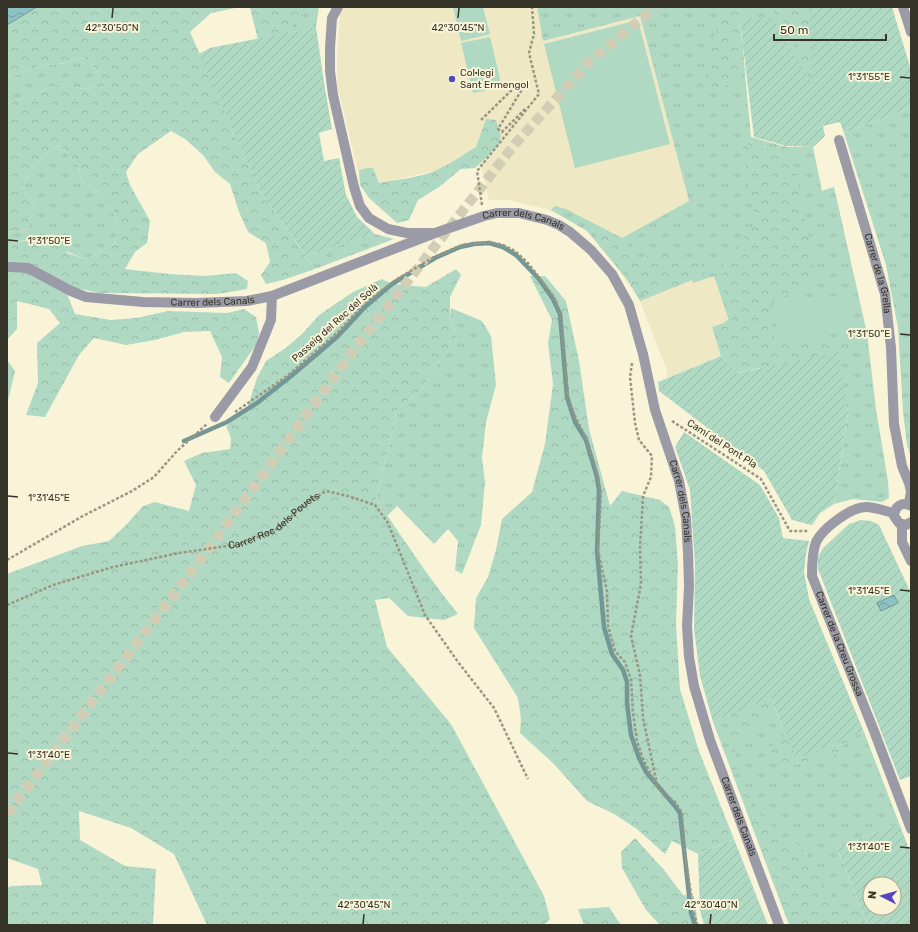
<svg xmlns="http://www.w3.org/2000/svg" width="918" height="932" font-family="Rubik,sans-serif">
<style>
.built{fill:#efe8c4}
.grass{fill:url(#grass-tufts)}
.forest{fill:url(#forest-crowns)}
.park{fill:#b0d9c4}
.garden{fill:url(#garden-furrows);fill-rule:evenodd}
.water{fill:url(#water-waves);stroke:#729796}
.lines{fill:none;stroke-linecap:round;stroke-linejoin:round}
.stream{stroke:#729796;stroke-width:4.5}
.major-tunnel{stroke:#d2ceb5;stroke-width:10;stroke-dasharray:10 5;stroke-linecap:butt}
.path{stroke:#999682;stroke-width:2.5;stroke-dasharray:3 2;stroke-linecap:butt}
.minor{stroke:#9a9ba6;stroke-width:10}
.ticks{fill:none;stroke:#363429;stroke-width:1.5}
.poi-dot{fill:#5446be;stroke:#f9f4d8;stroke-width:1.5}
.labels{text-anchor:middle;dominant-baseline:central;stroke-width:4;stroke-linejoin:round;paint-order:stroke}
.poi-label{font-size:10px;fill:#363429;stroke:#f9f4d8;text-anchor:start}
.street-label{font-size:10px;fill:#363429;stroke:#f9f4d8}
.ticks-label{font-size:10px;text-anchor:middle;fill:#363429;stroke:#f9f4d8;stroke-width:4;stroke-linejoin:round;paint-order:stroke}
</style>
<defs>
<pattern id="grass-tufts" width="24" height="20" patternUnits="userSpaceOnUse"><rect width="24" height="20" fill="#b0d9c4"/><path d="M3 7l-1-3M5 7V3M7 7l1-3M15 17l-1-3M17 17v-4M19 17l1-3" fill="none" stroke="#98bba8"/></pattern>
<pattern id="forest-crowns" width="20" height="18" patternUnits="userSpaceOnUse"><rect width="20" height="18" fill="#b0d9c4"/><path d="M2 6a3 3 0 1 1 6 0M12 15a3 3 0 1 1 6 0" fill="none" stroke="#98bba8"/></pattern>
<pattern id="garden-furrows" width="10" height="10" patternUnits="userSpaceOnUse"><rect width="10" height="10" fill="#b0d9c4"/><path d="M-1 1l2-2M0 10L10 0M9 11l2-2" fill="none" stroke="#98bba8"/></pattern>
<pattern id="water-waves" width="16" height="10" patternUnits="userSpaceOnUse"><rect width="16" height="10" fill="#8cc2c4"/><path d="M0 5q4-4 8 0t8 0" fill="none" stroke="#739e9f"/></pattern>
</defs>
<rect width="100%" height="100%" fill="#f9f4d8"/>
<path class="built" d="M338 7H537L544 41 640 16 689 201 729 321 712 327 721 356 667 378V371L640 301 619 270 587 231 565 217 546 209 509 200H489L481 167 474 161 362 188 337 85V53L340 17Z"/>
<g class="grass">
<path d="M250 7H319L316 27 258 39Z"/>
<path d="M537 7H818L813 82 740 21 751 137 786 147H813L822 191 834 187 867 333 876 409 888 481 889 498 882 502 853 499 834 504 848 412 834 353 736 373 721 356 712 327 729 321 714 276 693 283 692 280 640 301 626 277 587 231 551 210 555 206 566 209 622 238 689 201 640 16 543 41Z"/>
<path d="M84 57 95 68 106 86 84 89 60 84 7 104V78L40 66 66 63Z"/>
<path d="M911 108V458L907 445 903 412 898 328 886 265 844 133Z"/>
<path d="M59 145 79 166 81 180 99 192 112 209 118 228 115 244 86 259C62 251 32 232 7 245V232L27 230 35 204 22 187C28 172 45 151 59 145Z"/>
<path d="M375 234 394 239 315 269 306 256Z"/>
<path d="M451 308 482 321 491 336 496 385 486 422 482 458 485 482 481 525 462 574 455 570 458 541 448 529 434 544 397 506 387 516 376 499 398 409 423 388 439 361 458 340 450 320Z"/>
<path d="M771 698 796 759 864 732 899 823 837 848 868 925H789L713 722Z"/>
</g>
<g class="forest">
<path d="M38 7H240L211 13 190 32 260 191 315 269 283 280 266 284 261 275 270 262 266 243 248 232 239 212 230 184 215 172 203 155 185 139 171 131 138 154 126 172 130 185 150 221 147 243 135 252 125 269 169 274 205 276 236 273 248 281 247 289 218 294 99 293 80 289H65L75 314 111 320 136 318 168 311 227 313 244 309 256 317 259 333 256 345 229 383 220 377 222 357 210 331 184 332 155 340 126 345 94 338 79 355 45 417 26 415 38 383 37 343 60 323 49 309 17 301V329L7 340V245C19 239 34 241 47 244L51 238H61L67 253 86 259 115 244 118 228 112 209 99 192 81 180 79 166 59 145C45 151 28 172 22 187L35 204 27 230 7 232V104L60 84 84 89 106 86 95 68 84 57 66 63 40 66 7 78V25Z"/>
<path d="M250 7H309L299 14 289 33 258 39Z"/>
<path d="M721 7H758L738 25 743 45 745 77 723 87 703 86 721 11Z"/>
<path d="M769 7H880L817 80 806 70 793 33Z"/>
<path d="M486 119 496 120 501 136 498 146 475 168 461 169 439 187 418 200 409 220 397 223 369 198 360 185 359 170 367 168H373L379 183C399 179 420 178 439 169 452 163 464 154 476 147Z"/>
<path d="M742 143 763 149 786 146 796 171 813 258 814 272 804 290 776 299 767 306 776 343 853 345 856 355 834 353 781 367 741 368 720 352 715 330 730 318 722 286 723 265 755 222Z"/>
<path d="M607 230 626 244 640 260 648 256 656 254 699 259 706 278 696 281 692 280 648 295 638 293 598 244V232Z"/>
<path d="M456 269 461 275 450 297V320L458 340 439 361 423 388 398 409 376 499C403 538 428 577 458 614L444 620 408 616 389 598 375 600 387 647 451 724 544 896 550 919 544 925H207L174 854 131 828 79 811 80 840 125 866 156 869 153 925H7V888L11 886 42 885 38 869 7 858V574L82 546 109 541 127 524 143 506 155 502 189 511 196 485 184 461 202 453 230 449 231 438 226 426 246 412 257 378 266 361 287 347 302 334 319 315 353 292 382 279 392 284 426 287Z"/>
<path d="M530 276H545L566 301 579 361 589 429 610 506 622 491 660 500 669 507 675 526 678 564 676 624 680 689 699 751 734 839 698 854 672 841 665 854 637 829 614 814 587 801 554 764 520 733 521 719 518 698 474 628 476 598 488 577 496 550 502 519 532 492 545 444 553 384 548 343 552 320Z"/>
<path d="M7 360 15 371 7 405Z"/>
<path d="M764 698 773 701 775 712 768 715 751 728 735 751 737 771 731 769 729 713Z"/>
<path d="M784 720 842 736H853L833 757 790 766 764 752 783 738Z"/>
<path d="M748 788 761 815 788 844H797L806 852 814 872 830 893 843 906 856 910 868 925H790L747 812 742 791Z"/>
<path d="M635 838 664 870 683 895 694 896 698 925H660L646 910 622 868 621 852Z"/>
<path d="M609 907 621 925H584L578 909Z"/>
</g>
<g class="park">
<path d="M453 7H483L490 34 461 41Z"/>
<path d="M638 20 670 144 575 168 544 44Z"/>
<path d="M490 37 502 87 473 93 461 43Z"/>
<path d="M847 295 851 332 778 341 773 304Z"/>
</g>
<g class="garden">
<path d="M809 7H892L911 70V108L844 133 840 122 823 126 825 136 813 147 786 146 754 137 740 21 768 15 812 81Z"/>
<path d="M316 27 325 89 332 129 319 133 324 161 339 158 346 195 357 217 375 234 306 256 260 191 199 54 210 48Z"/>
<path d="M838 352 848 412 834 504 820 513 812 525 792 520 764 471 659 391 658 382 721 356 737 373Z"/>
<path d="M684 432 760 485 779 518 783 538 809 541 806 554 804 572 809 599 864 732 796 759 771 698 713 722 700 676 694 629 695 565 690 490 675 447Z"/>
<path d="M861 520 871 521 879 525 911 593V776L900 780 818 569V557L823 548 849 524Z"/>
<path d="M899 823 911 854V925H868L837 848ZM870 884H894V908H870Z"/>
<path d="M734 839 768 925H704L700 911 698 854Z"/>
</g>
<g class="water">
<path d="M7 7H37L7 25Z"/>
<path d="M894 595 898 603 881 611 877 603Z"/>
</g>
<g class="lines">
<path class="stream" d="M184 441 227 422 257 403 290 377 337 337 365 307 392 284 435 258 460 247 474 244 489 243 503 247 516 255 539 279 553 299 560 314 567 397 575 422 586 440 597 477 599 491 597 551 604 627 612 654 623 670 627 682V703L631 735 639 758 646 772 674 805 680 813 691 913 695 925"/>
<path class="major-tunnel" d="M7 814 216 539 356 347 515 144 590 61 655 7"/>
<g class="path">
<path d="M481 120 520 82 524 86 498 129 502 132 525 109"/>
<path d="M482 205 477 171 539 94 529 53 534 34 532 7"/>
<path d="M632 363 630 377 635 423 639 440 652 456 651 477 643 496 640 547 641 584 631 636 640 675 643 718 657 784"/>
<path d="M235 412 287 376 337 333 365 303 397 279 434 257 462 245 490 242 503 245 515 251 528 263 554 297 561 316 568 397 572 410 587 440 598 477 601 494 598 551 607 591 608 626 615 651 625 662 631 680 633 713 637 741 643 759 658 788 675 802 682 813 685 855 694 913 697 925"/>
<path d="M672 421 761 479 790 531H809"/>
<path d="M7 560 81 517 132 491 154 477 177 451 207 424"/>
<path id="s1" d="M7 605 53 585 113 567 179 553 241 544 277 529 307 502 326 491 348 496 375 505 388 523 425 615 458 662 494 708 528 779"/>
</g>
<g class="minor">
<path d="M338 7 332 18 330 48V71L333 95 354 187 360 206 369 218 388 229 407 233H431"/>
<path d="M903 7 911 32"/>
<path id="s2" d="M839 140 885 294 891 348 894 424 902 466 909 483 911 491 909 504"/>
<path id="s3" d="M10 267 28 268 71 291 86 297 143 302 197 303 247 301 272 296 435 233 484 216 497 213H519L547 220 559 225 570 232 591 250 612 274 629 305 643 354 655 410 679 481 686 518 688 553 689 586 687 626 689 657 694 686 710 740 779 925"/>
<path d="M215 417 252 367 271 320 272 296"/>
<path d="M911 506C902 501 895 506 894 516L899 523 906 525 911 522"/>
<path id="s4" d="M894 513C885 511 875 507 866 507 851 507 823 528 816 542 812 553 812 565 812 576L874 731 911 829"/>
<path d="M902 524V542L911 561"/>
</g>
</g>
<path class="ticks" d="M112 18 113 8M458 18 459 8M900 77 910 78M8 240 18 241M900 334 910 335M8 496 18 497M900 590 910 591M8 753 18 754M900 847 910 848M363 924 364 914M710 924 711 914"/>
<circle class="poi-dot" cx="452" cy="79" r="4"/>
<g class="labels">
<g class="poi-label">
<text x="460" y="73">Col·legi<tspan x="460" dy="12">Sant Ermengol</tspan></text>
</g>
<g class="street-label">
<text stroke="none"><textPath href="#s3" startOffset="537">Carrer dels Canals</textPath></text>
<text stroke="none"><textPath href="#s2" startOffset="139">Carrer de la Grella</textPath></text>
<text stroke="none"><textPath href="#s3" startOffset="210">Carrer dels Canals</textPath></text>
<text transform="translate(335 323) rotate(-42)">Passeig del Rec del Solà</text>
<text transform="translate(722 444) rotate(33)">Camí del Pont Pla</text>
<text stroke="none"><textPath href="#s3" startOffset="885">Carrer dels Canals</textPath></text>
<text stroke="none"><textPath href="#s1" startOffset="283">Carrer Roc dels Pouets</textPath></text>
<text stroke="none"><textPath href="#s4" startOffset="199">Carrer de la Creu Grossa</textPath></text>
<text stroke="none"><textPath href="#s3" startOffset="1209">Carrer dels Canals</textPath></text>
</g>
</g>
<g class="ticks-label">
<text x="112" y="31">42°30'50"N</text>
<text x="458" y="31">42°30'45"N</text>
<text x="869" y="80">1°31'55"E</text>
<text x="49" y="244">1°31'50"E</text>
<text x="869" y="337">1°31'50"E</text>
<text x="49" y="501">1°31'45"E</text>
<text x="869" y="594">1°31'45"E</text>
<text x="49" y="758">1°31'40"E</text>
<text x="869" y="850">1°31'40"E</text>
<text x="364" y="908">42°30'45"N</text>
<text x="711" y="908">42°30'40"N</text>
</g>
<rect width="918" height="932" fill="none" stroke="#363429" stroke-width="16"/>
<g transform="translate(882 896) rotate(276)"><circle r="19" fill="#f9f4d8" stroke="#aba792"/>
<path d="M0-3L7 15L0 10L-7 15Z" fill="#5446be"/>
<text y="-6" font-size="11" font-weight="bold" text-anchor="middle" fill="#363429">N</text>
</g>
<path d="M774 34v6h112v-6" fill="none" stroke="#363429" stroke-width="2"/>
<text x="780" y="34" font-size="12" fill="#363429" stroke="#f9f4d8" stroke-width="3" paint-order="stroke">50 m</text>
</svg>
